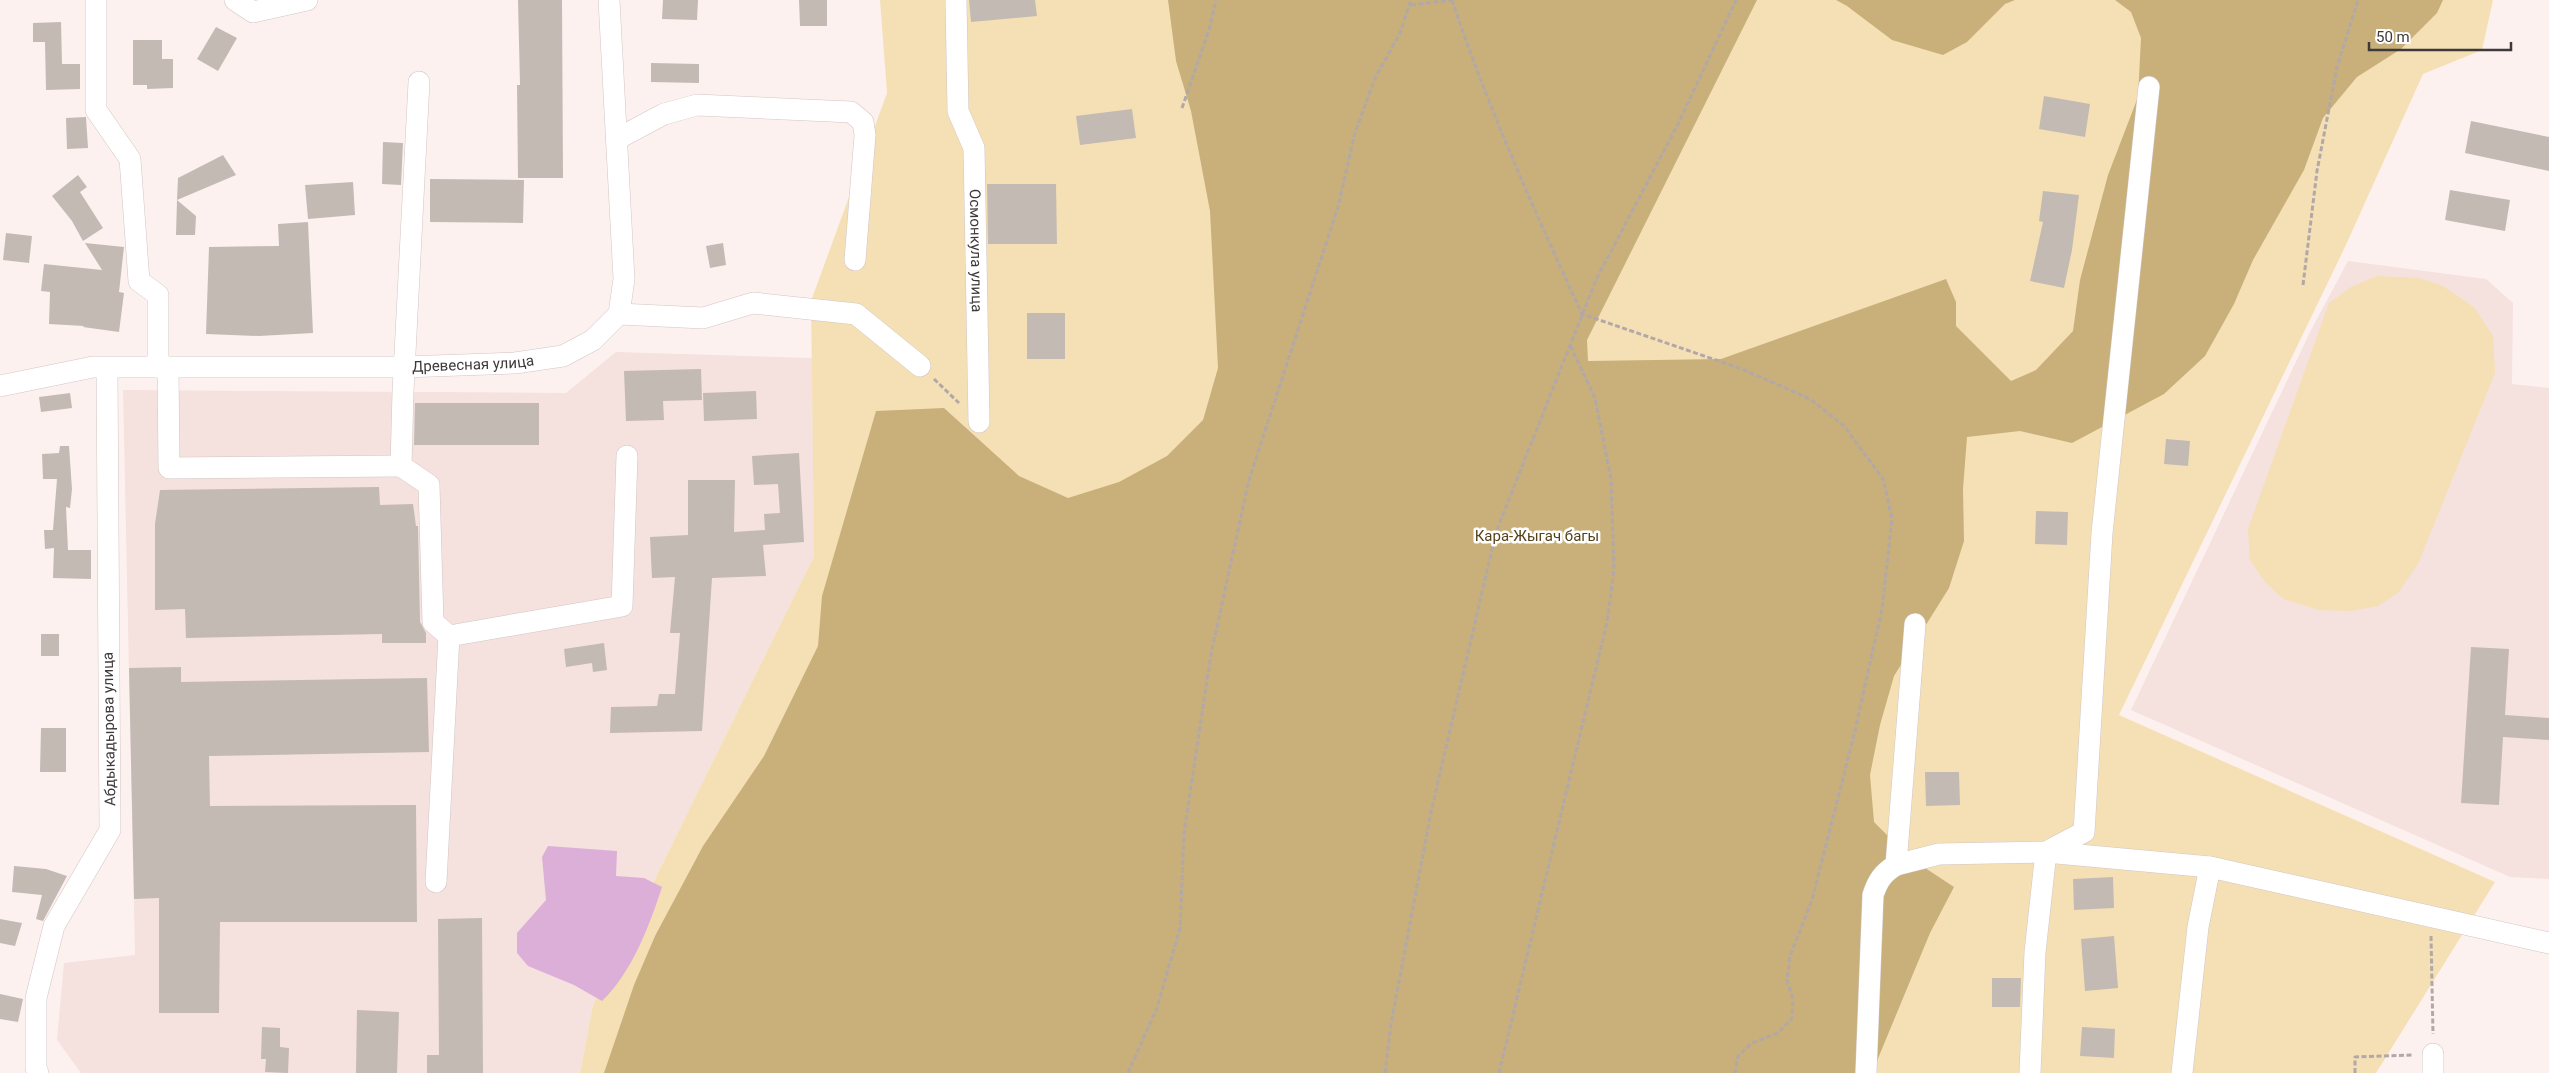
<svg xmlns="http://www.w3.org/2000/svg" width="2549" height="1073" font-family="Roboto,sans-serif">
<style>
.built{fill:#f5e1de}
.green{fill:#f5e0b5}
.forest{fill:#c9b07a}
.water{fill:#dcafd9}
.building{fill:#c3bab4}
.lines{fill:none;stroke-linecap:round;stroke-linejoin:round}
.minor-casing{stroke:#d1c6c4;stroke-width:22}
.path{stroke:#b1a8a7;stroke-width:3;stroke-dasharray:5 2.5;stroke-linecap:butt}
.minor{stroke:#fff;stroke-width:21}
.labels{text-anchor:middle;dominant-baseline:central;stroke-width:5;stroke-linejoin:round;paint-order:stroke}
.street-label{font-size:15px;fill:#3f3a3a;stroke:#fff}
.park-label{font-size:15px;fill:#554218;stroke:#fff}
</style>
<rect width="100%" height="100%" fill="#fdf1ef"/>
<g class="built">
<path d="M2348 261 2486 279 2513 303 2512 384 2549 388V879L2510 877 2131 710 2310 332Z"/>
<path d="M616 352 812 358 814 556 593 1005 580 1073H81L57 1040 64 963 135 955 123 390 566 393Z"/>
</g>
<g class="green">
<path d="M880 0H2493L2482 50 2423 74 2345 247 2119 715 2495 882 2376 1073H580L593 1005 814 556 811 301 887 93Z"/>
<path d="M2377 276 2420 278 2443 286 2474 307 2493 336 2495 373 2418 564 2398 593 2378 606 2351 611 2319 610 2283 599 2265 582 2250 560 2248 529 2329 303 2351 287Z"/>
</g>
<g class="forest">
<path d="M1168 0H1757L1587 340 1588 361 1721 359 1946 279 1956 302V326L2011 381 2036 370 2073 331 2080 280 2108 175 2138 97 2141 38 2131 12 2115 0H2443L2437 13 2401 49 2357 77 2323 118 2304 170 2253 260 2234 304 2205 356 2164 394 2072 443 2020 431 1967 437 1963 489 1964 541 1949 588 1894 676 1880 725 1870 775 1874 822 1910 858 1954 887 1930 933 1872 1073H604L634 985 655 936 703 846 764 756 818 646 822 596 876 411 944 408 1019 476 1068 498 1119 482 1167 456 1203 420 1218 368 1210 211 1191 111 1176 61Z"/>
<path d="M1836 0H2015L2005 4 1967 42 1943 55 1892 40 1847 6Z"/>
</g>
<path class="water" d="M548 846 617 851 616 876 644 878 662 887C649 927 632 972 602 1001L574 985 528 966 517 953V933L546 900 542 857Z"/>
<g class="building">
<path d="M518 0H562L563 178H518L517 85H520Z"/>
<path d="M663 0H698L697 20 662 19Z"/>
<path d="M799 0H827V26H800Z"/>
<path d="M969 0H1035L1037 16 971 22Z"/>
<path d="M61 22 62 64H80V89L46 90 45 42H33V23Z"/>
<path d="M216 27 237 38 218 71 197 59Z"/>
<path d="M133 40H162V59H173V88L147 89V85H133Z"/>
<path d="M651 63 699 64V83L651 82Z"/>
<path d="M2044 96 2090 104 2085 137 2039 129Z"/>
<path d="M1132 109 1136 138 1080 145 1076 116Z"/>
<path d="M86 117 88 148 67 149 66 118Z"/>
<path d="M2471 121 2549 137V171L2465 153Z"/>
<path d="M383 142 403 143 401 185 382 184Z"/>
<path d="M223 155 236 175 177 200 178 178Z"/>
<path d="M78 175 87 187 80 192 103 228 83 241 72 221 52 196Z"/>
<path d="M430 179 524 180 523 223 430 222Z"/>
<path d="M353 182 355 215 308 219 305 185Z"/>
<path d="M987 184H1056L1057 244H988Z"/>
<path d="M2450 190 2510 200 2505 231 2445 220Z"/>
<path d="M2043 191 2079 195 2072 250 2064 288 2030 281 2043 222 2039 221Z"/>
<path d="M177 200 196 216 195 235H176Z"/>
<path d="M308 222 313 333 259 336 206 334 209 247 279 246 278 224Z"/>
<path d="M6 233 32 236 29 263 3 260Z"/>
<path d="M85 243 124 247 119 292 124 293 119 332 83 327 84 326 49 324 50 292 41 291 44 264 102 270Z"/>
<path d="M723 243 726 265 710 268 706 246Z"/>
<rect x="1027" y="313" width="38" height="46"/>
<path d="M701 369 702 400 663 401 664 420 626 421 624 371Z"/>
<path d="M756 391 757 419 704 421 703 393Z"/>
<path d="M70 393 72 408 41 412 39 397Z"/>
<path d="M415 403H539V445H414Z"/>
<path d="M2166 439 2190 441 2188 466 2164 464Z"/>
<path d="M60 446H69L72 489 70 508 66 507 68 550H91V579L53 578 54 548 45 549 44 530H53L57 479H43L42 454 59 453Z"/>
<path d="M799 453 804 542 763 545 766 576 712 578 702 731 610 733 611 707 657 706 659 694H675L680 633H670L675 577 652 578 650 537 688 535V480H735L734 532 765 530 764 514 780 513 778 484 754 485 752 456Z"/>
<path d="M379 487 380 505 413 504 416 526H418L420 622 426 633V643H382V634L186 638 185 609 155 610V524L160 490Z"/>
<path d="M2036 511 2068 512 2067 545 2035 544Z"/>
<rect x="41" y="634" width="18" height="22"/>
<path d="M604 643 607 670 593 672 592 663 566 667 564 649Z"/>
<path d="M2471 647 2509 649 2505 715 2549 718V740L2503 737 2499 805 2461 803Z"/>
<path d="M181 667V682L427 678 429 752 209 756 210 806 416 805 417 922H220L219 1013H159V898L134 899 129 668Z"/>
<path d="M41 728H66V772H40Z"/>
<path d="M1925 772H1959L1960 805 1926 806Z"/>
<path d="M14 866 46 869 67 876 43 921 36 919 42 895 12 892Z"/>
<path d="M2113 877 2114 908 2074 910 2073 879Z"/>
<path d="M482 918 483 1073H427V1055H439L438 919Z"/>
<path d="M0 919 22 923 15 946 0 943Z"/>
<path d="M2114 936 2118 988 2085 991 2081 939Z"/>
<path d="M1992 978H2021L2020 1007H1992Z"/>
<path d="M0 994 23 999 18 1022 0 1019Z"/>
<path d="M357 1010 399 1012 397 1073H356Z"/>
<path d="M262 1027 280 1028V1047L289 1048 288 1073 265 1072 266 1059H261Z"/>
<path d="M2082 1027 2115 1029 2114 1058 2080 1056Z"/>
</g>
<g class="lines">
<defs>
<g id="minor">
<path d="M96 0V110L130 159 139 281 158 295V367"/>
<path d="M235 0 253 12 307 0"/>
<path id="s1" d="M956 0 958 111 974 148 979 422"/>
<path d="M419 82 403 392 401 466 429 485 433 622 449 636"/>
<path d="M617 139 664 114 697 105 851 112 863 122 865 135 855 260"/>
<path d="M619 314 703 318 753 303 856 314 920 366"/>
<path d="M168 367 169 468 401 466"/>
<path id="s2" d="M0 386 93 367H404L515 363 563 356 593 340 619 314 624 279 609 0"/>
<path d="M1896 865 1939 854 2046 852 2084 832 2102 533 2149 87"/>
<path d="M436 882 449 636 622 606 627 456"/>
<path d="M2433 1054V1073"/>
<path d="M38 1073 36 1068V998L54 926 110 830 107 368"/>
<path d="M1866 1073 1873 895C1878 880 1883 873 1896 865L1915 624"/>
<path d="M2030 1073 2035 952 2046 852 2210 867"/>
<path d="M2182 1073 2198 927 2210 867 2549 943"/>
</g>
</defs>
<use href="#minor" class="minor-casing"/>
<g class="path">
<path d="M1452 0C1488 108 1535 212 1582 314L1742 369 1810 399 1844 426 1883 479 1892 519 1882 609 1854 735 1812 900 1790 956 1787 980 1793 999 1792 1018 1778 1033 1752 1043 1738 1056 1735 1073"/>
<path d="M1411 5 1453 0"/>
<path d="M1182 108 1209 30 1216 0"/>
<path d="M2303 285 2317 171 2337 67 2358 0"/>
<path d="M934 379 959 403"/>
<path d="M2431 936 2433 1034"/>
<path d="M1128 1073 1157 1008 1180 928 1184 833 1211 654 1249 480 1338 207 1355 133 1375 78 1399 35 1411 0"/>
<path d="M1385 1073 1391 1024 1431 812 1496 532 1596 280 1679 122 1736 0"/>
<path d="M1499 1073 1607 622 1614 570 1611 479 1595 398 1570 345"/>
<path d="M2355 1073V1057L2414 1055"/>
</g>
<use href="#minor" class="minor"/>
</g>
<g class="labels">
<g class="street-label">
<text stroke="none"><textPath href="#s1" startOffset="254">Осмонкула улица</textPath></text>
<text stroke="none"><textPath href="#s2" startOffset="475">Древесная улица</textPath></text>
<text transform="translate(109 729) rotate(-91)">Абдыкадырова улица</text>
</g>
<g class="park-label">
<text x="1537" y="536">Кара-Жыгач багы</text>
</g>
</g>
<path d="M2369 42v8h142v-8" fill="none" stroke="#3f3a3a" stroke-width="2.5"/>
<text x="2376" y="42" font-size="15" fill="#3f3a3a" stroke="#ffffff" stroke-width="4" paint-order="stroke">50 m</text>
</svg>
